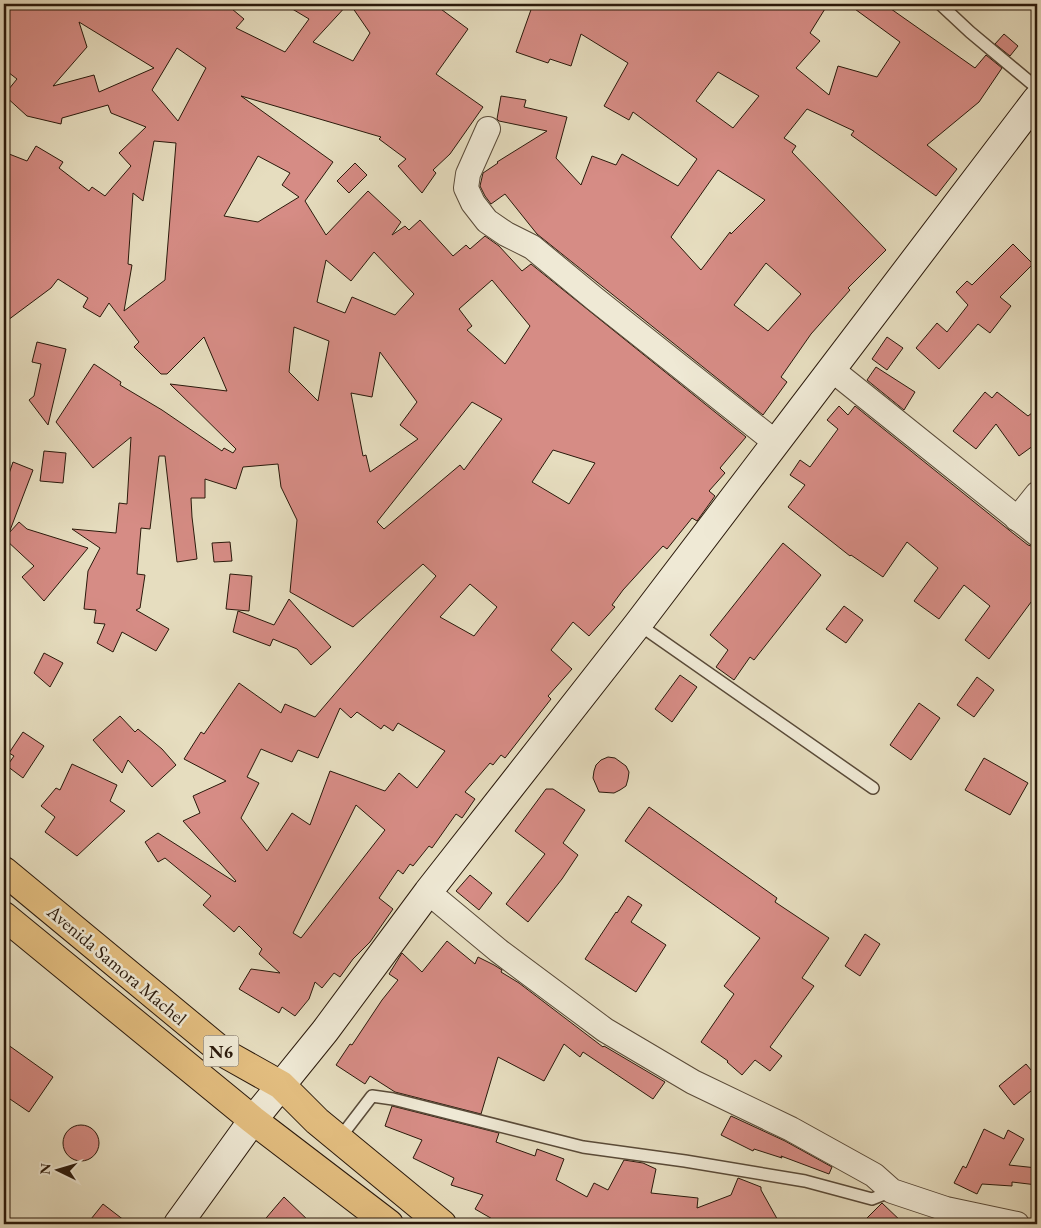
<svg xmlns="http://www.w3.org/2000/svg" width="1041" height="1228" font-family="'EB Garamond',serif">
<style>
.building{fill:#d68c85;stroke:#2a190b;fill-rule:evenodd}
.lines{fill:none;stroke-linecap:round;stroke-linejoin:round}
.lane-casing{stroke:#594a38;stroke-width:14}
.street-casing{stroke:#594a38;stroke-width:26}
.secondary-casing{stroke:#2a190b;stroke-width:30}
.highway-casing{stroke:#2a190b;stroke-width:30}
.lane{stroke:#efe9d5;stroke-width:11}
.street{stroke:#efe9d5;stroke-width:24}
.secondary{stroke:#efe9d5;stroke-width:28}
.highway{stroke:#e3be80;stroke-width:28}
.labels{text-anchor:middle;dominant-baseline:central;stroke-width:5;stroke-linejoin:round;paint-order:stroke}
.shield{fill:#efe9d5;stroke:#655748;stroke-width:1}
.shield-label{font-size:18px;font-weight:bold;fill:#2a190b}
.street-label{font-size:19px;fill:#2a190b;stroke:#efe9d5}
</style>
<rect width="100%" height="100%" fill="#e6ddbf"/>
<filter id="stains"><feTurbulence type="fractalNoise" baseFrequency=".004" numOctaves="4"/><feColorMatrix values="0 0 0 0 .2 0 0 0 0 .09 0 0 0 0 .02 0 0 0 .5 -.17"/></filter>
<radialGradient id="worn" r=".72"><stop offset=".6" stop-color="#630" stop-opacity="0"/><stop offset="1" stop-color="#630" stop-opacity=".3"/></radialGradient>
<g class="building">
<path d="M4 4H226L244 19 236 28 285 52 309 19 284 4H348L313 42 353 61 370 33 350 4H434L468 29 436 74 483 107 450 154 433 170 436 173 422 193 398 166 406 159 379 139 381 137 241 96 333 162 305 201 326 235 368 191 401 222 392 235 405 226 409 230 420 220 453 256 466 245 470 249 485 236 499 246 522 271 531 264 746 437 720 468 725 473 709 491 715 496 697 521 692 518 667 549 663 546 623 590 612 605 615 607 589 636 573 622 551 650 572 669 548 696 551 699 505 758 501 755 493 765 490 763 465 792 475 799 462 818 456 814 432 848 429 846 413 866 410 864 403 874 398 870 379 898 393 909 370 942 353 959 340 977 334 973 322 988 315 982 309 999 295 1016 282 1007 279 1013 239 989 251 969 280 973 259 954 262 949 239 926 234 932 203 905 211 896 165 858 158 862 145 842 158 833 235 882 236 881 183 821 200 813 193 796 226 781 184 759 201 732 204 734 239 683 281 713 285 704 315 717 436 576 423 564 353 627 290 592 297 520 281 487 278 464 243 467 236 489 205 479V498H191L192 517 197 559 177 562 165 456H159L150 529 141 528 137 574 145 575 140 608 136 610 169 629 156 651 122 632 113 652 97 643 105 624 94 623 96 610 84 609 88 571 100 548 72 529 116 533 119 503 127 504 131 437 93 468 56 422 94 364 121 382 120 385 162 410 222 451 224 448 233 453 236 449 170 384 227 391 204 337 167 374H161L134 347 139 342 109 303 100 317 83 307 88 298 58 279 51 288 4 323V152L27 161 36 146 63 162 59 168 89 191 92 187 105 196 131 166 119 153 146 127 111 113 108 105 62 118 61 124 27 116 4 95 17 79 4 69ZM79 22 92 30 154 68 99 92 94 75 53 86 87 47ZM177 48 206 68 178 121 152 90ZM154 141 176 143 165 280 124 311 132 265 128 264 133 193 143 201ZM258 156 290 173 282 185 299 197 258 222 224 216ZM374 252 414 294 395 315 352 297 345 313 317 302 326 260 351 281ZM492 280 530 326 505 364 467 330 472 326 459 309ZM294 327 329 341 318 401 289 372ZM380 352 417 402 400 425 418 439 370 472 366 455 363 456 351 393 372 397ZM472 402 502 419 464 470 460 465 384 529 377 522ZM553 450 595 463 569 504 532 482ZM470 584 497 607 474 636 440 617ZM340 708 351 718 357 712 381 729 384 725 393 731 398 723 445 751 417 788 399 773 385 791 330 771 310 825 292 813 267 851 241 818 259 783 247 777 261 749 292 762 298 750 318 758ZM356 805 385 830 301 938 293 933Z"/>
<path d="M533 4H828L810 33 820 41 796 68 829 95 838 66 877 77 900 42 848 4H884L975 68 986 55 1002 68 979 102 927 145 957 169 936 196 851 135 854 131 807 109 784 138 796 146 792 152 886 250 848 288 850 290 811 334 781 377 787 382 763 415 537 234 505 194 491 204 485 196 480 186 483 173 498 163 497 162 547 131 499 121 497 119 501 96 526 100 524 107 567 117 556 158 581 185 592 156 616 165 622 154 678 186 697 159 633 112 629 120 604 106 628 63 581 34 571 66 550 59 548 63 516 52ZM718 72 759 96 733 128 696 101ZM718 170 765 200 731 234 730 232 701 270 671 237ZM766 263 801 294 768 331 734 305Z"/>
<path d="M1004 34 1018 46 1010 56 995 44Z"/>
<path d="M355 163 367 175 349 193 337 181Z"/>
<path d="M1013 244 1033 264 1000 297 1011 306 990 333 978 324 939 369 916 348 937 323 947 332 968 305 956 292 967 281 972 285Z"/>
<path d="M887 337 903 348 887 370 872 359Z"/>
<path d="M37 342 66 349 48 425 29 400 34 396 41 364 32 362Z"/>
<path d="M876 367 915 392 904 410 867 380Z"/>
<path d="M985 392 992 398 997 392 1028 416 1037 409V443L1019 456 996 424 976 449 953 431Z"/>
<path d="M839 406 848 415 855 406 1009 530 1028 545 1037 548V594L989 659 965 640 990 606 964 585 939 619 914 601 938 568 907 542 883 577 851 555 850 556 788 507 805 485 790 475 800 460 810 467 838 429 827 420Z"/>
<path d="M44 451 66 453 63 483 40 481Z"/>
<path d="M13 462 33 470 9 533 19 522 27 529 88 548 44 601 22 577 34 566 6 540 4 542V488Z"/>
<path d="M230 542 232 561 214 562 212 543Z"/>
<path d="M783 543 821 575 754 660 750 657 734 680 716 667 728 650 710 635Z"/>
<path d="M230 574 252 576 249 611 226 609Z"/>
<path d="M289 599 331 647 311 665 297 649 273 639 270 646 233 632 238 611 274 625Z"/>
<path d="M844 606 863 620 846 643 826 629Z"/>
<path d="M44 653 63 663 50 687 34 673Z"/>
<path d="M680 675 697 687 672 722 655 709Z"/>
<path d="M977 677 994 690 974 717 957 705Z"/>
<path d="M919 703 940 718 911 760 890 745Z"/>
<path d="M120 716 135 732 138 729 162 749 176 765 152 787 128 760 122 773 93 740Z"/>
<path d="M23 732 44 746 23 778 7 766 14 756 9 753Z"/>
<path d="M608 757 615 758 626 766 629 772 628 779 626 786 620 790 614 793 599 792 593 778 594 771 596 765 601 760Z"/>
<path d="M984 758 1028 783 1010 815 965 790Z"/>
<path d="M72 764 117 785 110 801 125 811 77 856 45 832 55 817 41 806 56 788 60 790Z"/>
<path d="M546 789H553L585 810 563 843 578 855 562 879 528 922 506 904 545 854 515 831Z"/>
<path d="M649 807 777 898 775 902 829 938 802 978 814 986 770 1047 782 1056 770 1071 755 1060 742 1075 727 1062 728 1061 701 1042 734 994 724 986 760 938 625 841Z"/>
<path d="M470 875 492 893 479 910 456 891Z"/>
<path d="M628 896 642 905 631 922 666 945 636 992 585 959 616 912 617 913Z"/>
<path d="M865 934 880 944 860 976 845 966Z"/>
<path d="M447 941 475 964 478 957 494 965 502 970 501 972 519 983 603 1047 604 1046 665 1082 653 1099 583 1052 580 1057 564 1044 544 1081 498 1057 481 1114 395 1092 370 1076 365 1084 336 1065 350 1044 352 1045 382 1000 398 980 389 974 402 953 422 972Z"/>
<path d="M4 1042 53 1077 29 1112 4 1095Z"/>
<path d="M1026 1064 1037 1077V1086L1014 1105 999 1086Z"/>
<path d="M392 1106 499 1133 496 1142 535 1156 537 1149 564 1159 556 1180 587 1197 594 1183 608 1190 624 1160 643 1163 656 1169 651 1193 698 1198 697 1208 731 1195 738 1178 761 1187V1190L780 1224H501L475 1209 483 1195 451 1185 454 1178 413 1158 422 1140 385 1126Z"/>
<path d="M731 1116 785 1141 832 1167 829 1174 781 1156 782 1158 754 1149 753 1151 721 1135Z"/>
<circle cx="81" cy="1143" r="18"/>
<path d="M984 1129 1004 1139 1008 1130 1024 1139 1009 1165 1037 1168V1185L1012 1182V1186L982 1184 977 1194 954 1183 963 1166 966 1168Z"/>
<path d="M284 1197 312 1224H261Z"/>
<path d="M882 1203 904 1224H861Z"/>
<path d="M103 1204 129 1224H87Z"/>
</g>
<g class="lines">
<defs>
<g id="lane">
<path d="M940 4 970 32 1037 88"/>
<path d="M638 624 873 788"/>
<path d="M339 1139 372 1096 393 1099 583 1147 685 1161 805 1181 872 1199 892 1191"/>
</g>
<g id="street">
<path d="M488 129 468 174 466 188 473 203 487 221 506 234 532 247 595 299 775 442"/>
<path d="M831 369 1037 534"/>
<path d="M1017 519 1037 494"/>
<path d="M428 892 499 951 605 1030 693 1082 791 1129 874 1175 892 1191 946 1209 1017 1224"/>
</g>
<path id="secondary" d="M178 1224 253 1120 325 1031 428 892 638 624 1037 99"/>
<g id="highway">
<path d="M4 871 224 1053 281 1085 317 1121 442 1224"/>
<path d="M4 916 253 1120 389 1224"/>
</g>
</defs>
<use href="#lane" class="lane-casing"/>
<use href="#street" class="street-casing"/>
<use href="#secondary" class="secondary-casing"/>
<use href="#highway" class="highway-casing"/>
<use href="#lane" class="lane"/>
<use href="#street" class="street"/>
<use href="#secondary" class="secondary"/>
<use href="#highway" class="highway"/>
</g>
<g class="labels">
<rect class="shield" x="203.5" y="1035.5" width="35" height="31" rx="4"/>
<g class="shield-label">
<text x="221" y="1051">N6</text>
</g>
<g class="street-label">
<text transform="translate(117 965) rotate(40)">Avenida Samora Machel</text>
</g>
</g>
<rect width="1041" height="1228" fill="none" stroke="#e6ddbf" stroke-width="20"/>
<rect x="5" y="5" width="1031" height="1218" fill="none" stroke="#2a190b" stroke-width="2.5"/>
<rect x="10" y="10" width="1021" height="1208" fill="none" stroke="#2a190b"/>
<g transform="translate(58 1170) rotate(275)" stroke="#efe9d5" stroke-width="4" paint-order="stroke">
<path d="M0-4L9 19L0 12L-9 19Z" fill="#2a190b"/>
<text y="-8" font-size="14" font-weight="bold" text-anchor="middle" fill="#2a190b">N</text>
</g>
<rect width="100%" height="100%" filter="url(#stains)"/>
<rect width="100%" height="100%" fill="url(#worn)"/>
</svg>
